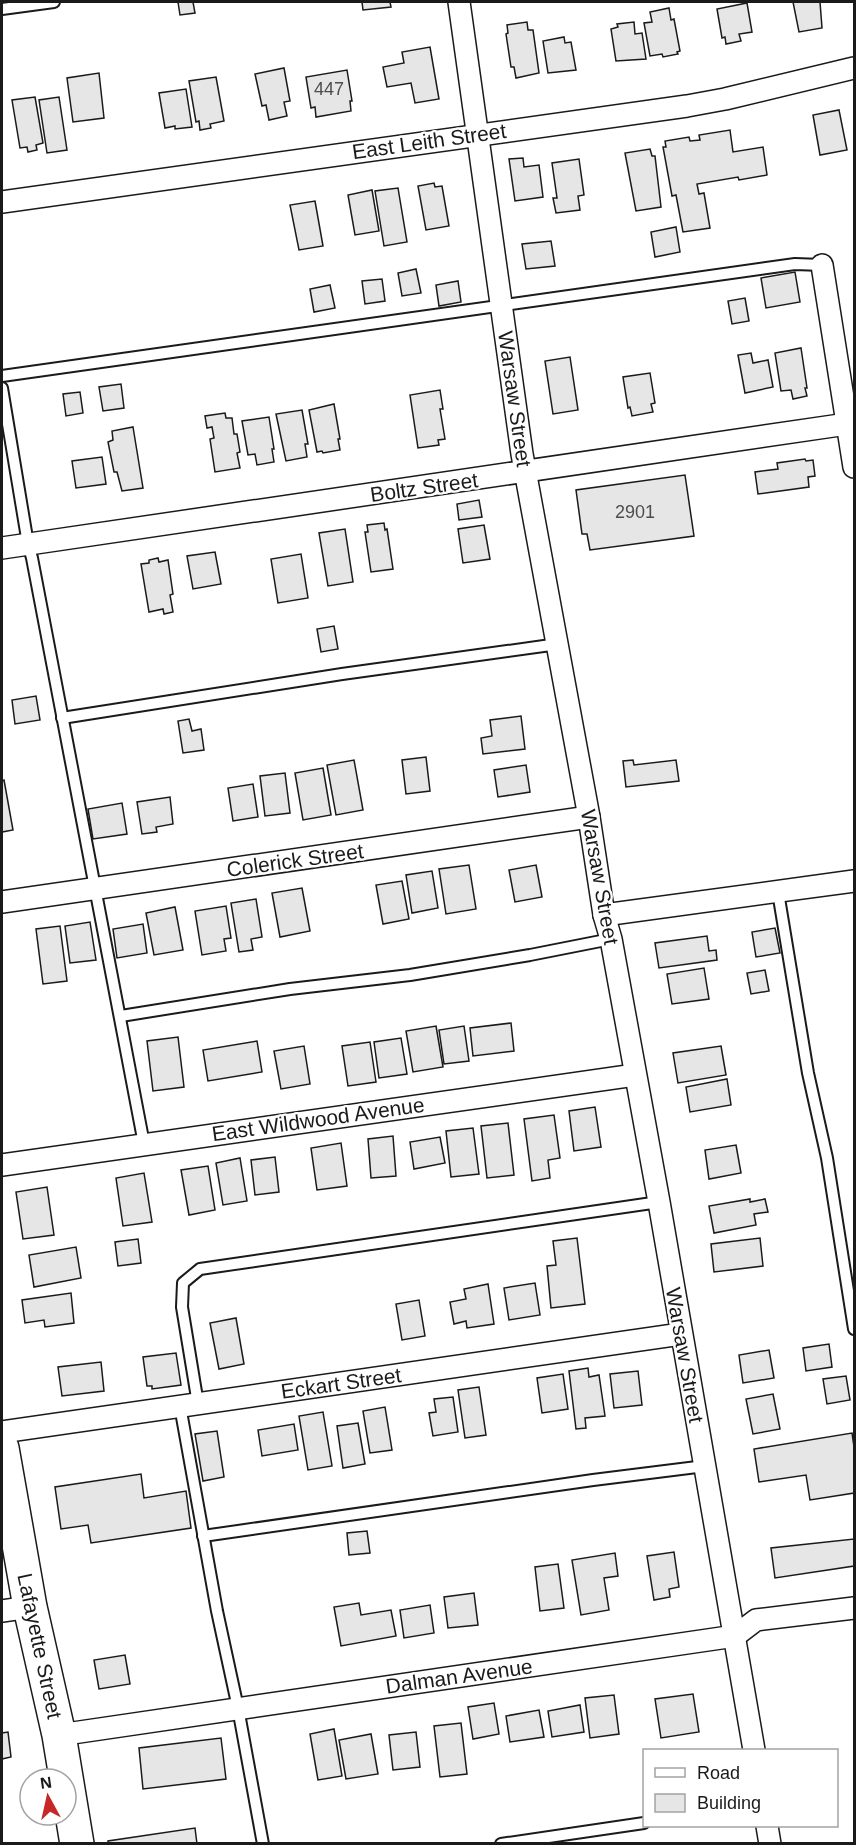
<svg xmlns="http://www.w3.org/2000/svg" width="856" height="1845" font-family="Helvetica,sans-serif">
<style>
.building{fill:#e6e6e6;stroke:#1a1a1a;stroke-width:1.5}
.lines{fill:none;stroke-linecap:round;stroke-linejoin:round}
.lane-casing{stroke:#1a1a1a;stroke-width:14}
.street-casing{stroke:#1a1a1a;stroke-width:24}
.highway-casing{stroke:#1a1a1a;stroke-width:36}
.lane{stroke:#fff;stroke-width:10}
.street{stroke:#fff;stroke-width:21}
.highway{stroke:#fff;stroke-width:33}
.labels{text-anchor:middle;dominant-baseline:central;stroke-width:4.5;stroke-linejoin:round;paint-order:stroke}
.number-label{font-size:18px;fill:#4d4d4d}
.street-label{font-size:21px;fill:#1a1a1a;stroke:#fff}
</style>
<rect width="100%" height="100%" fill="#fff"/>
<g class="building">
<path d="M178 2H193L195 13 180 15Z"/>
<path d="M362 2H390L391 7 363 10Z"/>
<path d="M793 2H820L822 28 799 32Z"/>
<path d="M747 3 752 32 739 34 741 41 726 44 725 37 722 38 717 9Z"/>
<path d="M669 8 671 20 674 19 680 51 677 52 678 54 663 57 662 54 650 56 644 23 652 22 650 12Z"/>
<path d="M527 22 528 30H533L539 73 516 78 514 67H511L506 34 508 33 507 25Z"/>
<path d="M634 22 635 34 642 33 646 59 616 61 611 29 618 27 617 24Z"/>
<path d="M564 37 565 43 571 42 576 70 548 73 543 41Z"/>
<path d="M430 47 439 99 415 103 411 83 387 87 383 67 404 63 402 52Z"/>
<path d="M284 68 290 101 284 102 287 116 269 120 266 105 262 106 255 74Z"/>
<path d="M347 70 352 101H350L351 111 316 117 315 107 311 108 306 77Z"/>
<path d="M99 73 104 118 73 122 67 78Z"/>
<path d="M216 77 224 121 210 124 211 128 200 130 199 121 196 122 189 81Z"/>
<path d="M186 89 192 127 175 129V126L165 128 159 93Z"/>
<path d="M35 97 43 143 36 145 37 150 28 152 27 147 20 148 12 100Z"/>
<path d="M59 97 67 150 47 153 39 100Z"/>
<path d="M839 110 847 150 820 155 813 115Z"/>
<path d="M730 130 733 152 763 147 767 175 739 180 738 177 697 184 699 194 704 193 710 228 683 232 676 195 672 196 663 147H666L665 141 689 137 690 141 700 140 699 135Z"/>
<path d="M650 149 652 156H655L661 207 636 211 625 153Z"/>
<path d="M523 158 524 167 539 165 543 197 515 201 509 159Z"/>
<path d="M579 159 584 195 578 196 580 210 556 213 553 198H557L552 163Z"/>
<path d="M434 183 435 187 442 186 449 226 426 230 418 186Z"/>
<path d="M398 188 407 242 384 246 375 191Z"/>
<path d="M372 190 379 231 355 235 348 195Z"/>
<path d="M315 201 323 246 299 250 290 205Z"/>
<path d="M676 227 680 252 655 257 651 232Z"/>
<path d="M551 241 555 266 526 269 522 244Z"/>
<path d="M416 269 421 293 402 296 398 273Z"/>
<path d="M795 272 800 302 766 308 761 278Z"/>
<path d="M382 279 385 301 365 304 362 281Z"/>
<path d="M458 281 461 302 439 306 436 285Z"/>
<path d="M330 285 335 308 314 312 310 289Z"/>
<path d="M745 298 749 321 732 324 728 301Z"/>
<path d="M801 348 807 388H805L807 396 793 399 791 390 781 391 775 353Z"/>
<path d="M751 353 753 363 768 360 773 387 745 393 738 355Z"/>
<path d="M570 357 578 410 553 414 545 361Z"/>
<path d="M650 373 655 403 651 404 653 412 632 416 630 407 628 408 623 377Z"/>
<path d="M121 384 124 408 103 411 99 387Z"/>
<path d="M440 390 443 409H440L445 439 438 440 439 445 418 448 410 395Z"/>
<path d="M80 392 83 413 66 416 63 394Z"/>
<path d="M334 404 340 439H338L340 450 323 453 322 451 317 452 309 410Z"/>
<path d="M302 410 308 444H305L307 457 286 461 276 414Z"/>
<path d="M225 413 226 418H232L234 434H237L240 452 237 453 240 468 215 472 210 439 214 438 212 427 207 428 205 416Z"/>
<path d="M269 417 274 449H272L274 462 257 465 255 454 248 455 242 421Z"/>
<path d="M133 427 143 488 122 491 117 472H114L108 442 113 440 112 431Z"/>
<path d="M102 457 106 484 76 488 72 461Z"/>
<path d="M805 459 806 461 813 460 815 476 808 477 809 487 758 494 755 472 778 469 777 463Z"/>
<path d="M685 475 694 536 590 550 587 534H582L576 490Z"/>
<path d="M479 500 482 517 459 520 457 504Z"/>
<path d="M384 523 385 530 387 529 393 569 371 572 365 532H368L367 525Z"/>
<path d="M484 525 490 559 463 563 458 529Z"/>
<path d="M345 529 353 582 328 586 319 533Z"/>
<path d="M215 552 221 584 193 589 187 556Z"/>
<path d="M301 554 308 598 278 603 271 559Z"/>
<path d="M158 558 159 562 168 560 173 594 170 595 173 612 164 614 163 609 149 612 141 564 149 563V560Z"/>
<path d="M334 626 338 649 321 652 317 629Z"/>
<path d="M36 696 40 720 15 724 12 700Z"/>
<path d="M521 716 525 749 483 754 481 738 492 736 490 720Z"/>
<path d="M189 719 192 731 201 729 204 750 183 753 178 721Z"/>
<path d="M426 757 430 791 406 794 402 760Z"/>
<path d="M354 760 363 810 336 815 327 765Z"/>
<path d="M633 760 634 765 676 760 679 781 626 787 623 761Z"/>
<path d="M526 765 530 792 498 797 494 770Z"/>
<path d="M323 768 331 815 303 820 295 773Z"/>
<path d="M285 773 290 813 265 816 260 776Z"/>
<path d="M4 780 13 830 2 832V781Z"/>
<path d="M253 784 258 817 233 821 228 788Z"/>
<path d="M170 797 173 824 156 827 157 832 142 834 137 802Z"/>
<path d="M122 803 127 834 93 839 88 809Z"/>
<path d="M469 865 476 909 446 914 439 869Z"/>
<path d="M536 865 542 897 515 902 509 870Z"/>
<path d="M432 871 438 908 412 913 406 875Z"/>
<path d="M402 881 409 919 383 924 376 885Z"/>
<path d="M302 888 310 931 280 937 272 893Z"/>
<path d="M256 899 262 937 251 939 253 950 239 952 231 903Z"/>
<path d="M226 906 231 938 224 939 226 951 202 955 195 911Z"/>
<path d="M175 907 183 950 154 955 146 913Z"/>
<path d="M90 922 96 960 70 963 65 926Z"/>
<path d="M143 924 147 953 117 958 113 929Z"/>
<path d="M60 926 67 981 43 984 36 929Z"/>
<path d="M775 928 780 953 756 957 752 932Z"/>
<path d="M707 936 709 951 716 950 717 960 659 968 655 943Z"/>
<path d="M704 968 709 999 672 1004 667 974Z"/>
<path d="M765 970 769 991 751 994 747 973Z"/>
<path d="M511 1023 514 1051 473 1056 470 1028Z"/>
<path d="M436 1026 443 1067 413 1072 406 1031Z"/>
<path d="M464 1026 469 1061 444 1064 439 1030Z"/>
<path d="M178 1037 184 1087 153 1091 147 1041Z"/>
<path d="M401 1038 407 1074 379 1078 374 1042Z"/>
<path d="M257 1041 262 1072 208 1081 203 1050Z"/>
<path d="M370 1042 376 1082 348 1086 342 1046Z"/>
<path d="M304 1046 310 1084 281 1089 274 1051Z"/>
<path d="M721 1046 726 1075 678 1083 673 1053Z"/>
<path d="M727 1079 731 1105 690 1112 686 1087Z"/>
<path d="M595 1107 601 1147 574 1151 569 1111Z"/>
<path d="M554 1115 560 1158 548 1160 550 1178 532 1181 524 1119Z"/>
<path d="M508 1123 514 1175 487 1178 481 1126Z"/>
<path d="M473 1128 479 1174 451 1177 446 1131Z"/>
<path d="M393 1136 396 1176 371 1178 368 1139Z"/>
<path d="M440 1137 445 1163 414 1169 410 1142Z"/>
<path d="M341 1143 347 1186 317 1190 311 1148Z"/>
<path d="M736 1145 741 1173 709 1179 705 1150Z"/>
<path d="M275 1157 279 1192 255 1195 251 1160Z"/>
<path d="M240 1158 247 1201 223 1205 216 1163Z"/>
<path d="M208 1166 215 1210 189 1215 181 1170Z"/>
<path d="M144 1173 152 1222 123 1226 116 1178Z"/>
<path d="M47 1187 54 1235 23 1239 16 1192Z"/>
<path d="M750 1199V1202L765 1199 768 1212 754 1214 756 1225 714 1233 709 1206Z"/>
<path d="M577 1238 585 1304 551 1308 547 1266 556 1265 553 1241Z"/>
<path d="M760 1238 763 1266 714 1272 711 1244Z"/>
<path d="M138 1239 141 1263 118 1266 115 1242Z"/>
<path d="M76 1247 81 1278 34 1287 29 1255Z"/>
<path d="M535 1283 540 1315 509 1320 504 1288Z"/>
<path d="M488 1284 494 1324 467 1328 466 1321 454 1324 450 1302 466 1299 464 1289Z"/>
<path d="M71 1293 74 1323 45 1327 44 1320 25 1323 22 1300Z"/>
<path d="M419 1300 425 1336 402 1340 396 1304Z"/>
<path d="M236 1318 244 1364 219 1369 210 1323Z"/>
<path d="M829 1344 832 1367 806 1371 803 1348Z"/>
<path d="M769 1350 774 1378 743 1383 739 1355Z"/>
<path d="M176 1353 181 1385 152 1389V1386H147L143 1357Z"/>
<path d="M101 1362 104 1391 62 1396 58 1367Z"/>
<path d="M588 1368 589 1377 599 1375 605 1416 585 1418 586 1428 576 1429 569 1371Z"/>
<path d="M638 1371 642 1405 614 1408 610 1374Z"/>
<path d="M563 1374 568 1409 542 1413 537 1378Z"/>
<path d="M846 1376 850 1400 827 1404 823 1379Z"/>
<path d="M479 1387 486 1435 465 1438 458 1390Z"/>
<path d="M773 1394 780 1429 753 1434 746 1399Z"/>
<path d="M453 1397 458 1432 433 1436 429 1413 436 1412 434 1399Z"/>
<path d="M385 1407 392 1450 370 1453 363 1411Z"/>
<path d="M323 1412 332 1466 308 1470 299 1416Z"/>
<path d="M358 1423 365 1464 343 1468 337 1426Z"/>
<path d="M294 1424 298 1450 262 1456 258 1430Z"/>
<path d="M217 1431 224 1477 203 1481 195 1434Z"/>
<path d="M852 1433 854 1447V1493L810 1500 806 1475 759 1482 754 1449Z"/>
<path d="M141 1474 144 1498 186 1491 191 1528 91 1543 88 1525 61 1529 55 1487Z"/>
<path d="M367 1531 370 1553 349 1555 347 1533Z"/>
<path d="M854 1539V1566L775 1578 771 1548Z"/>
<path d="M674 1552 679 1587 669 1589 670 1597 654 1600 647 1556Z"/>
<path d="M615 1553 618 1576 604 1578 609 1610 581 1615 572 1560Z"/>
<path d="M558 1564 564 1608 540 1611 535 1567Z"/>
<path d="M474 1593 478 1625 448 1628 444 1597Z"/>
<path d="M359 1603 361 1615 391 1610 396 1636 341 1646 334 1607Z"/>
<path d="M430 1605 434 1633 404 1638 400 1610Z"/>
<path d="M125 1655 130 1684 99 1689 94 1660Z"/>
<path d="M693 1694 699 1732 661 1738 655 1699Z"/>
<path d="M614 1695 619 1734 590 1738 585 1698Z"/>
<path d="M494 1703 499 1734 473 1739 468 1707Z"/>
<path d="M580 1705 584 1732 552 1737 548 1711Z"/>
<path d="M539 1710 544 1737 510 1742 506 1716Z"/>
<path d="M461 1723 467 1774 440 1777 434 1726Z"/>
<path d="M334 1729 342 1776 318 1780 310 1734Z"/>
<path d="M8 1732 11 1757 2 1759V1733Z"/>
<path d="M416 1732 420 1767 393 1770 389 1735Z"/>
<path d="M371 1734 378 1774 346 1779 339 1740Z"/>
<path d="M221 1738 226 1779 143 1789 139 1748Z"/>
<path d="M195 1828 197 1844H108V1841Z"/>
</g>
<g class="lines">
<defs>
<g id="lane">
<path d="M2 9 54 2"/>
<path d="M2 376 795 264 822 265"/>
<path d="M2 388 28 544 32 558 144 1144"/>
<path d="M62 718 342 674 558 644"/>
<path d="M778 892 808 1073 827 1158 854 1329"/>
<path d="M121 1016 290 989 410 975 530 955 611 939"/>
<path d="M198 1404 182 1307 183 1283 200 1269 659 1202"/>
<path d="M180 1406 217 1611 238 1708 263 1844"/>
<path d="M203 1536 593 1480 705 1466"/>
<path d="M501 1844 644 1823"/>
</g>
<g id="street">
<path d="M459 2 522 454 589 817 604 915 611 939 659 1202 754 1750"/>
<path d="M2 202 687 106 725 99 854 68"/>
<path d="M822 265 854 467"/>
<path d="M2 548 847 424"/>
<path d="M2 902 589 817"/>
<path d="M604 915 854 881"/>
<path d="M2 1165 635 1075"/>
<path d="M2 1432 681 1334"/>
<path d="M2 1611 30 1607"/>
<path d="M59 1735 735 1636 756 1620 854 1608"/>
<path d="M767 1826 770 1844"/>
</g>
<path id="highway" d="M2 1448 30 1607 59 1735 77 1844"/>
</defs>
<use href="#lane" class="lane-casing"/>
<use href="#street" class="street-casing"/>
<use href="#highway" class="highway-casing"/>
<use href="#lane" class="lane"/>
<use href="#street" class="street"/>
<use href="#highway" class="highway"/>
</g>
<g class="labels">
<g class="number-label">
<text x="329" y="89">447</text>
<text x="635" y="512">2901</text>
</g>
<g class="street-label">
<text transform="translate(429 141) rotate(-8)">East Leith Street</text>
<text transform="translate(515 399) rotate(82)">Warsaw Street</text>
<text transform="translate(424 487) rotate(-8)">Boltz Street</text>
<text transform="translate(295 860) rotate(-8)">Colerick Street</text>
<text transform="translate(600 877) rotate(80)">Warsaw Street</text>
<text transform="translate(318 1119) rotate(-8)">East Wildwood Avenue</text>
<text transform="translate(685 1355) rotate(80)">Warsaw Street</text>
<text transform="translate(341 1383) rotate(-8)">Eckart Street</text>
<text transform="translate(40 1646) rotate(78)">Lafayette Street</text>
<text transform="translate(459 1676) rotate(-8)">Dalman Avenue</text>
</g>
</g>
<rect width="856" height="1845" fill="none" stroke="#1a1a1a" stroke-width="6"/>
<rect x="643" y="1749" width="195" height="78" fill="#ffffff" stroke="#a3a3a3" stroke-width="1.5"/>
<rect x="655" y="1768" width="30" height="9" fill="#ffffff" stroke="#a3a3a3" stroke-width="1.5"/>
<text x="697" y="1779" font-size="18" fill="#1a1a1a">Road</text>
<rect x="655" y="1794" width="30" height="18" fill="#e6e6e6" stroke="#a3a3a3" stroke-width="1.5"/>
<text x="697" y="1809" font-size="18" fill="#1a1a1a">Building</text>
<g transform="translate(48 1797) rotate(352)"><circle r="28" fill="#ffffff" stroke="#a3a3a3" stroke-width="1.5"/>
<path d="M0-4.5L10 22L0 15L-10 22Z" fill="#c62828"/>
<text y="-9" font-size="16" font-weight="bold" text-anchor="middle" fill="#1a1a1a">N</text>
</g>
</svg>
